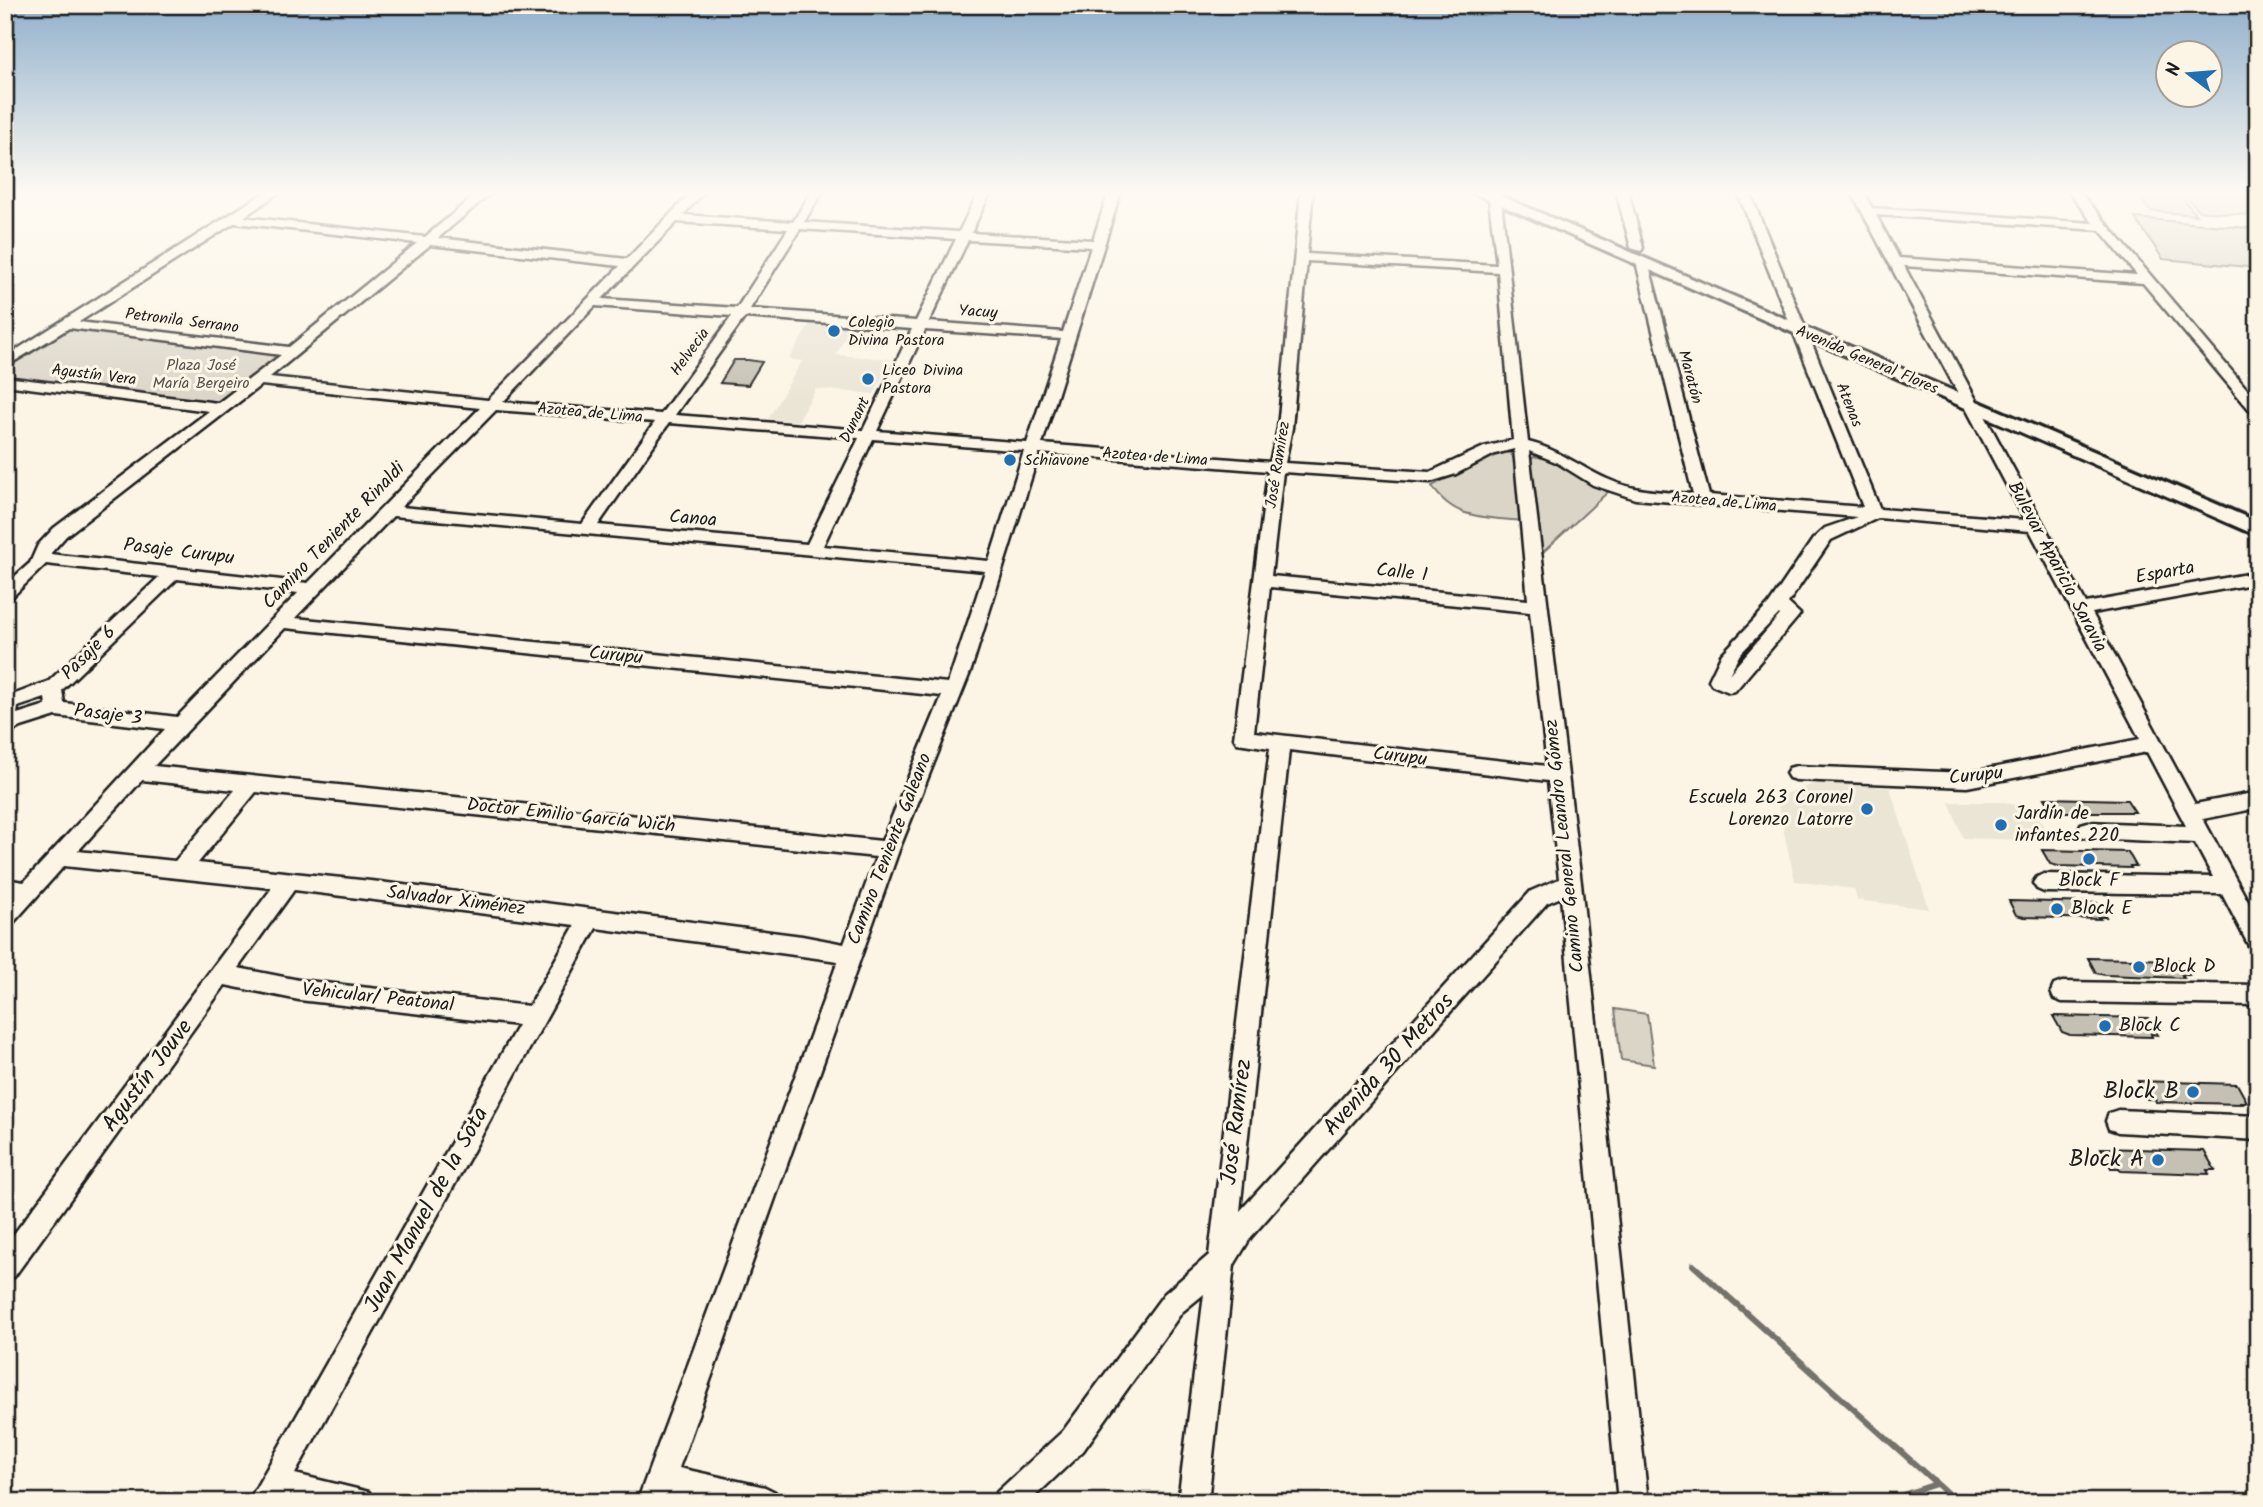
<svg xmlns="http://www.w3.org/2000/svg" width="2263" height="1507" font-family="Kalam,sans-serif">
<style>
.built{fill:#ebe5d6}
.green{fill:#dbd5c8;stroke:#7c7872;stroke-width:2}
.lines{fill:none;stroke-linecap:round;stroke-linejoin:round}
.stream{stroke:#75726c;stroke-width:6}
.building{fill:#c4c0b3;stroke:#1c1c1c;stroke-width:2}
.minor-casing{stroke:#1c1c1c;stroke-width:5}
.major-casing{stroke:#1c1c1c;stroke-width:6}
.minor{fill:#fcf5e5;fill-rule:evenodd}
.major{fill:#fcf5e5;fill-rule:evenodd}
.poi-dot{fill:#1f6fb2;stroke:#fcf5e5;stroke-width:2.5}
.labels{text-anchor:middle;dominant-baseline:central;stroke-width:6;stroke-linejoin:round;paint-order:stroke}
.far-street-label{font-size:16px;fill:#1c1c1c;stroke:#fcf5e5}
.far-poi-label{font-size:16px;fill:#1c1c1c;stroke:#fcf5e5;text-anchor:start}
.far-park-label{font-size:16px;fill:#555450;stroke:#fcf5e5}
.street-label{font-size:19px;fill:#1c1c1c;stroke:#fcf5e5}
.poi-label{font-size:19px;fill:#1c1c1c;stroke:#fcf5e5;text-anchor:start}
.near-street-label{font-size:23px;fill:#1c1c1c;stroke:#fcf5e5}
.near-poi-label{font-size:23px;fill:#1c1c1c;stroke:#fcf5e5;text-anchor:end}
</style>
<rect width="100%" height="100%" fill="#fcf5e5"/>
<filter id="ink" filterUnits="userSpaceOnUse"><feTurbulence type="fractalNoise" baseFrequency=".0143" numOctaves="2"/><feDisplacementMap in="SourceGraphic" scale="14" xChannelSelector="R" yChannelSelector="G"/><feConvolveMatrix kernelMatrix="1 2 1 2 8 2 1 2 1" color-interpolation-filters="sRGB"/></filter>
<g filter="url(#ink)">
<g class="built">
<path d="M810 324 850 327 836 355 891 359 874 394 816 389 798 421 768 419 802 361 789 359Z"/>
<path d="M1822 781 1890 788 1929 909 1857 900 1854 889 1795 881 1776 797Z"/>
<path d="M1949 802H2006L2017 806 2035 812 2055 841 1963 838Z"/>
</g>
<g class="green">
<path d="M2134 191H2177L2196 215 2150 211Z"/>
<path d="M2181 191 2258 193V216L2199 211Z"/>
<path d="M1500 197H1508L1787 318 1785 319Z"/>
<path d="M2135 218 2258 229V268L2163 259Z"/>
<path d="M70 328 276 354 279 356 225 400 216 404 5 378V368Z"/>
<path d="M1976 401H1983L2258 519V525L1981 405Z"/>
<path d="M1502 451 1510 453 1516 460 1522 521C1484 517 1454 520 1432 486L1495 452Z"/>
<path d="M1547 456 1610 490 1539 556 1529 461 1534 457Z"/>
<path d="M1615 1009 1647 1014 1654 1065 1621 1060Z"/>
</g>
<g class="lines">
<g class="stream">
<path d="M1693 1265 1957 1502"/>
<path d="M1881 1502 1936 1484"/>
</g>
</g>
<g class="building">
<path d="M734 360H748L762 362 748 385 720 383Z"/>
<path d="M2045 798 2127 800 2135 812H2059L2052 810Z"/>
<path d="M2042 850 2128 852 2136 866H2130L2131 868 2058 866 2050 864Z"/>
<path d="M2009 901 2097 903 2106 917H2098L2100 919 2024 917 2016 915Z"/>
<path d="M2088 958 2180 960 2189 975H2182L2184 978 2105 975 2096 973Z"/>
<path d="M2053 1016 2148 1018 2158 1035 2151 1034 2152 1037 2070 1035 2062 1032Z"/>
<path d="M2138 1081 2237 1084 2247 1102H2240L2242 1104 2156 1102 2155 1099H2147Z"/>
<path d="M2101 1148 2204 1151 2215 1170H2207L2209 1174 2121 1171 2119 1168H2111Z"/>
</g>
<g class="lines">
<defs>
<g id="minor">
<path d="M267 191H281L244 217 425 237 480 191H493L438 238 627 259 693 191H705L683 215 793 222 812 191H823L804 222 959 232 979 191H991L971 233 1093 240 1109 191H1121L1042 444 1270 462 1278 428 1301 191H1313L1307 254 1497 265 1488 191H1500L1528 442C1558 449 1580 467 1607 479 1635 492 1664 492 1693 494L1636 262 1642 258 1648 262 1709 495 1863 507 1737 191H1749L1880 509 2025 520 1851 191H1863L1872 208 2093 223 2068 191H2079L2258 402V415L2253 414 2143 283 1904 266 2086 603 2258 572V583L2092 613 2195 804 2258 792V808L2203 819 2258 920V950L2250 948 2222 894 2044 892 2037 889 2033 883 2037 877 2044 874 2213 877 2195 843 2088 838 2081 836 2078 830 2081 824 2088 822 2186 826 2147 752 1967 787 1796 780 1789 778 1786 773 1789 768 1796 766 1967 773 2140 739 2030 531 1878 518 1831 540 1788 603 1800 614 1797 618 1735 691 1729 692 1712 685 1709 680 1721 655 1769 604 1813 539 1825 528 1857 517 1635 499 1593 485 1556 462 1529 451 1581 883 1648 1502H1618L1561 897 1547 903 1251 1237 1234 1265 1208 1502H1178L1204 1294 1182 1312 1083 1451 1029 1502H992L997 1492 1063 1431 1164 1294 1209 1255 1270 748 1237 743 1234 738 1268 471 1039 453 971 670 899 850 679 1468 765 1487 775 1492 780 1502H697L669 1496 667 1502H637L838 961 596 928 295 1474 369 1492 374 1502H248L518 1025 299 1000 225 985 14 1277 5 1281V1246L272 888 64 866 13 923 5 926V902L10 897H5V879L24 882 165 729 56 716 18 728 5 736V698L49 681 159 577 46 564 11 598 5 600V585L30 563 38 545 54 528 209 411 5 385V377L218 403 281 355 69 328 5 367V357ZM1876 215 2100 230 2137 275 1899 258ZM677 222 788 229 737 308 602 299ZM234 223 417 243 289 347 79 322ZM800 229 956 239 916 321 750 309ZM968 240 1091 247 1063 332 929 322ZM430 245 620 266 488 400 270 377ZM1307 261 1498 272 1513 440 1484 447 1430 472 1285 463 1292 428ZM595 306 732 316 661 414 503 402ZM745 317 912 329 863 430 675 415ZM925 330 1061 339 1027 443 877 431ZM261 385 480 408 308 583 50 554 66 536ZM496 410 655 422 582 524 401 507ZM669 423 859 438 807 544 598 525ZM873 439 1024 451 989 561 823 546ZM1514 449 1528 600 1271 576 1283 472 1430 482 1456 474 1495 454ZM393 516 985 571 948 683 295 618ZM177 579 298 593 177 717 64 703 62 690ZM1270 587 1530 612 1547 766 1254 732ZM1779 614 1780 615 1729 674 1740 654ZM285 628 942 696 882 841 154 766ZM45 698 46 705 17 714 18 707ZM1289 750 1548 781 1559 879 1531 891 1240 1211ZM142 780 235 790 175 861 78 851ZM256 792 876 857 844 944 802 936 380 882 198 863ZM294 890 575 925 529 1006 299 980 238 968Z"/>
<path d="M1616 191H1628L1643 248 1641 251 1631 248Z"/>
<path d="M2062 982 2258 985V1005L2062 1002 2054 999 2051 992 2054 985Z"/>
<path d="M2118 1110 2258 1116V1140L2118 1132 2109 1129 2106 1121 2109 1113Z"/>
</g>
<path id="major" d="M1469 191H1489L2258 522V536Z"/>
</defs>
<use href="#minor" class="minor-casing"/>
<use href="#major" class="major-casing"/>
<use href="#minor" class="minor"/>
<use href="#major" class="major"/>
</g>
</g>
<linearGradient id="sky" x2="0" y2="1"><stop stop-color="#91b0cc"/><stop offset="0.48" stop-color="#fefaf3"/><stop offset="1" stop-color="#fefaf3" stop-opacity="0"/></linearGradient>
<rect width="2263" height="402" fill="url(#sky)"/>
<g class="poi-dot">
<circle cx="834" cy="331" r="7"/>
<circle cx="868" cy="379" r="7"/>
<circle cx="1010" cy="460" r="7"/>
<circle cx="1867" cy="809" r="7"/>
<circle cx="2001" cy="825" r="7"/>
<circle cx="2089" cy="859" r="7"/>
<circle cx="2057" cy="909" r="7"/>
<circle cx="2139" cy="967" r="7"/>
<circle cx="2105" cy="1026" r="7"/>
<circle cx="2193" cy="1092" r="7"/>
<circle cx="2158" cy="1160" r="7"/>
</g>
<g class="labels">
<g class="far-street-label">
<text transform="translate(978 312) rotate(4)">Yacuy</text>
<text transform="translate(182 321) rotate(7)">Petronila Serrano</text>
<text transform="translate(690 352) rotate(-54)">Helvecia</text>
<text transform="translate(1867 360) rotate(23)">Avenida General Flores</text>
<text transform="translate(94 375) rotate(7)">Agustín Vera</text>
<text transform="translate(1690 377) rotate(75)">Maratón</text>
<text transform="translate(1849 405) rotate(68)">Atenas</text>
<text transform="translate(590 413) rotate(5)">Azotea de Lima</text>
<text transform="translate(855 420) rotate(-64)">Dunant</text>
<text transform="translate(1155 457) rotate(4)">Azotea de Lima</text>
<text transform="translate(1278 465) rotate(-81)">José Ramírez</text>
<text transform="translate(1724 502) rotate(5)">Azotea de Lima</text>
</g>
<g class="far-poi-label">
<text x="848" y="322">Colegio<tspan x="848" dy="18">Divina Pastora</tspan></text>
<text x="882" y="370">Liceo Divina<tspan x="882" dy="18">Pastora</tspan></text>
<text x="1024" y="460">Schiavone</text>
</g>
<g class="far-park-label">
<text x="201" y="365">Plaza José<tspan x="201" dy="18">María Bergeiro</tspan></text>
</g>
<g class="street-label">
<text transform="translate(693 519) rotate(5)">Canoa</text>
<text transform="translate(334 536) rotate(-46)">Camino Teniente Rinaldi</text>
<text transform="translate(179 552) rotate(7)">Pasaje Curupu</text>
<text transform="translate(2057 567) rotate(62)">Bulevar Aparicio Saravia</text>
<text transform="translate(1402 573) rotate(6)">Calle 1</text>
<text transform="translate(2165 573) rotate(-10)">Esparta</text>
<text transform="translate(89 653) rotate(-45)">Pasaje 6</text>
<text transform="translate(616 656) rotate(6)">Curupu</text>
<text transform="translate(108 715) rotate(7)">Pasaje 3</text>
<text transform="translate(1400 757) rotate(7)">Curupu</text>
<text transform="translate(1976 776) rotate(-6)">Curupu</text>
<text transform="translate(571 816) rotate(6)">Doctor Emilio García Wich</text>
<text transform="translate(1565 846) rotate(-96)">Camino General Leandro Gómez</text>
<text transform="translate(890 849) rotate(-69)">Camino Teniente Galeano</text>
<text transform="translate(456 901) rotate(7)">Salvador Ximénez</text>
<text transform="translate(378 998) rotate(6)">Vehicular/ Peatonal</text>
</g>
<g class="poi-label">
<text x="1853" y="798" text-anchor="end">Escuela 263 Coronel<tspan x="1853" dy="22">Lorenzo Latorre</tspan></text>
<text x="2015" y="814">Jardín de<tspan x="2015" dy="22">infantes 220</tspan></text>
<text x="2089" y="881" text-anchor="middle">Block F</text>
<text x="2071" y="909">Block E</text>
<text x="2153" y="967">Block D</text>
<text x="2119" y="1026">Block C</text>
</g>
<g class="near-street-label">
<text transform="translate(1389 1065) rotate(-48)">Avenida 30 Metros</text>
<text transform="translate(148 1076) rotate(-53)">Agustín Jouve</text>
<text transform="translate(1237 1122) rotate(-83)">José Ramírez</text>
<text transform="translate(427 1210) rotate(-61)">Juan Manuel de la Sota</text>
</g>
<g class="near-poi-label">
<text x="2179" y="1092">Block B</text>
<text x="2144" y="1160">Block A</text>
</g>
</g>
<rect width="2263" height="1507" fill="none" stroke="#fcf5e5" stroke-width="28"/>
<rect x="14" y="14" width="2235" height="1479" fill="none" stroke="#1c1c1c" stroke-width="2.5" filter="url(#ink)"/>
<g transform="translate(2189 74) rotate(286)"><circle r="33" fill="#fcf5e5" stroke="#a29e95" stroke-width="2"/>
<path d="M0-5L12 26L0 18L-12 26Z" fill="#1f6fb2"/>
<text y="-10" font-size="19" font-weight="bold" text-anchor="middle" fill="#1c1c1c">N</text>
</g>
</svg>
